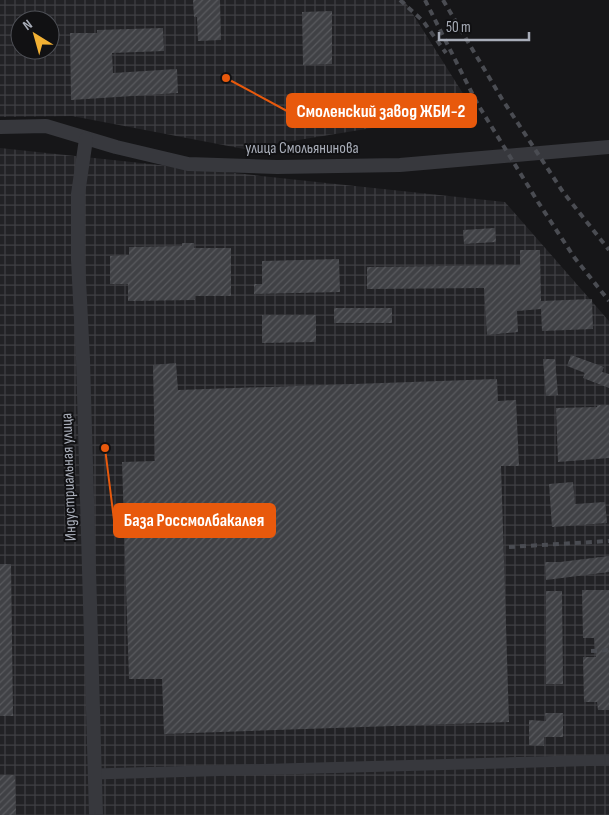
<svg xmlns="http://www.w3.org/2000/svg" width="609" height="815" font-family="'Sofia Sans Condensed',sans-serif">
<style>
.industrial{fill:url(#industrial-grid);fill-rule:evenodd}
.building{fill:url(#building-hatch)}
.lines{fill:none;stroke-linecap:round;stroke-linejoin:round}
.minor{stroke:#37383d;stroke-width:11}
.tertiary{stroke:#37383d;stroke-width:14}
.rail{stroke:#4a4c52;stroke-width:4;stroke-dasharray:6 5;stroke-linecap:butt}
.labels{text-anchor:middle;dominant-baseline:central;stroke-width:4;stroke-linejoin:round;paint-order:stroke}
.street-label{font-size:16px;fill:#a8adb8;stroke:#111113}
.leader{fill:none;stroke:#e8590c;stroke-width:2}
.callout-dot{fill:#e8590c;stroke:#111113;stroke-width:2}
.callout{fill:#e8590c;stroke:#e8590c;stroke-width:2}
.callout-label{font-size:18px;text-anchor:middle;font-weight:bold;fill:#fff}
</style>
<defs>
<pattern id="industrial-grid" width="8" height="8" patternUnits="userSpaceOnUse" patternTransform="scale(1.25)"><rect width="8" height="8" fill="#222225"/><path d="M0 4h8M4 0v8" fill="none" stroke="#3f3f43"/></pattern>
<pattern id="building-hatch" width="6" height="6" patternUnits="userSpaceOnUse" patternTransform="scale(1.25)"><rect width="6" height="6" fill="#404145"/><path d="M-1 1l2-2M0 6l6-6M5 7l2-2" fill="none" stroke="#595a5e"/></pattern>
</defs>
<rect width="100%" height="100%" fill="#161618"/>
<g class="industrial">
<path d="M0 0H404L469 103 464 113 244 149 72 116 0 117ZM20 20H50V50H20Z"/>
<path d="M0 148 505 202 609 321V815H0Z"/>
</g>
<g class="building">
<path d="M193 0H220L221 40 198 41 197 17H194Z"/>
<path d="M332 11V64L303 65 302 12Z"/>
<path d="M163 28 164 51 112 53 113 73 177 69 178 93 71 100 70 33H97V30Z"/>
<path d="M495 228 496 242 464 244 463 230Z"/>
<path d="M182 243H194V248H231V296H195V300L128 301V284H110V256L129 255V247L182 246Z"/>
<path d="M520 250H540L541 301 592 299 593 329 542 331 541 309 517 311 518 332 487 335 484 288 367 289V267L520 265Z"/>
<path d="M339 259 340 292 254 294V284H262V261Z"/>
<rect x="334" y="308" width="58" height="15"/>
<path d="M262 315H316V342L262 343Z"/>
<path d="M571 355 604 367 602 372 609 374V388L583 378 585 373 567 366Z"/>
<path d="M543 359H555L558 395 546 396Z"/>
<path d="M176 363 178 390 497 379 498 401 516 400 519 466H501L509 722 164 734 162 679H129L122 462 155 461 153 365Z"/>
<path d="M597 405H609V458L558 462 556 408 597 407Z"/>
<path d="M573 482 575 504 605 502 607 523 552 527 549 484Z"/>
<path d="M609 556V572L546 580 545 562H560Z"/>
<path d="M0 564H11L13 716H0Z"/>
<path d="M582 590H609V710H598L597 702H584L583 657H596L594 638H583Z"/>
<path d="M546 591H562L563 684H546Z"/>
<path d="M545 713H563V737H544V746L529 745V720L546 721Z"/>
<path d="M0 775H15L16 815H0Z"/>
</g>
<g class="lines">
<path class="minor" d="M95 774 609 760"/>
<g class="tertiary">
<path d="M0 127 46 126 116 147 188 164 277 167 400 165 609 147"/>
<path d="M86 139 78 194V260L83 359 96 815"/>
</g>
<g class="rail">
<path d="M400 0 423 21 446 53"/>
<path d="M425 0 477 103 538 202 574 257 609 301"/>
<path d="M443 0 502 99 563 192 609 250"/>
<path d="M509 547 609 541"/>
<path d="M591 651 609 650"/>
</g>
</g>
<g class="labels">
<g class="street-label">
<text x="302" y="148">улица Смольянинова</text>
<text transform="translate(69 477) rotate(-92)">Индустриальная улица</text>
</g>
</g>
<path class="leader" d="M226 78L287 111M105 448L114 520"/>
<g class="callout-dot">
<circle cx="226" cy="78" r="5"/>
<circle cx="105" cy="448" r="5"/>
</g>
<g class="callout">
<rect x="287" y="94" width="189" height="33" rx="5"/>
<rect x="114" y="504" width="161" height="33" rx="5"/>
</g>
<g class="callout-label">
<text x="381" y="117">Смоленский завод ЖБИ-2</text>
<text x="194" y="526">База Россмолбакалея</text>
</g>
<g transform="translate(35 35) rotate(323)"><circle r="24" fill="#111113" stroke="#4d4f55"/>
<path d="M0-4L9 19L0 12L-9 19Z" fill="#f2b134"/>
<text y="-8" font-size="14" font-weight="bold" text-anchor="middle" fill="#a8adb8">N</text>
</g>
<path d="M439 32v8h90v-8" fill="none" stroke="#a8adb8" stroke-width="2.5"/>
<text x="446" y="32" font-size="15" fill="#a8adb8" stroke="#111113" stroke-width="4" paint-order="stroke">50 m</text>
</svg>
